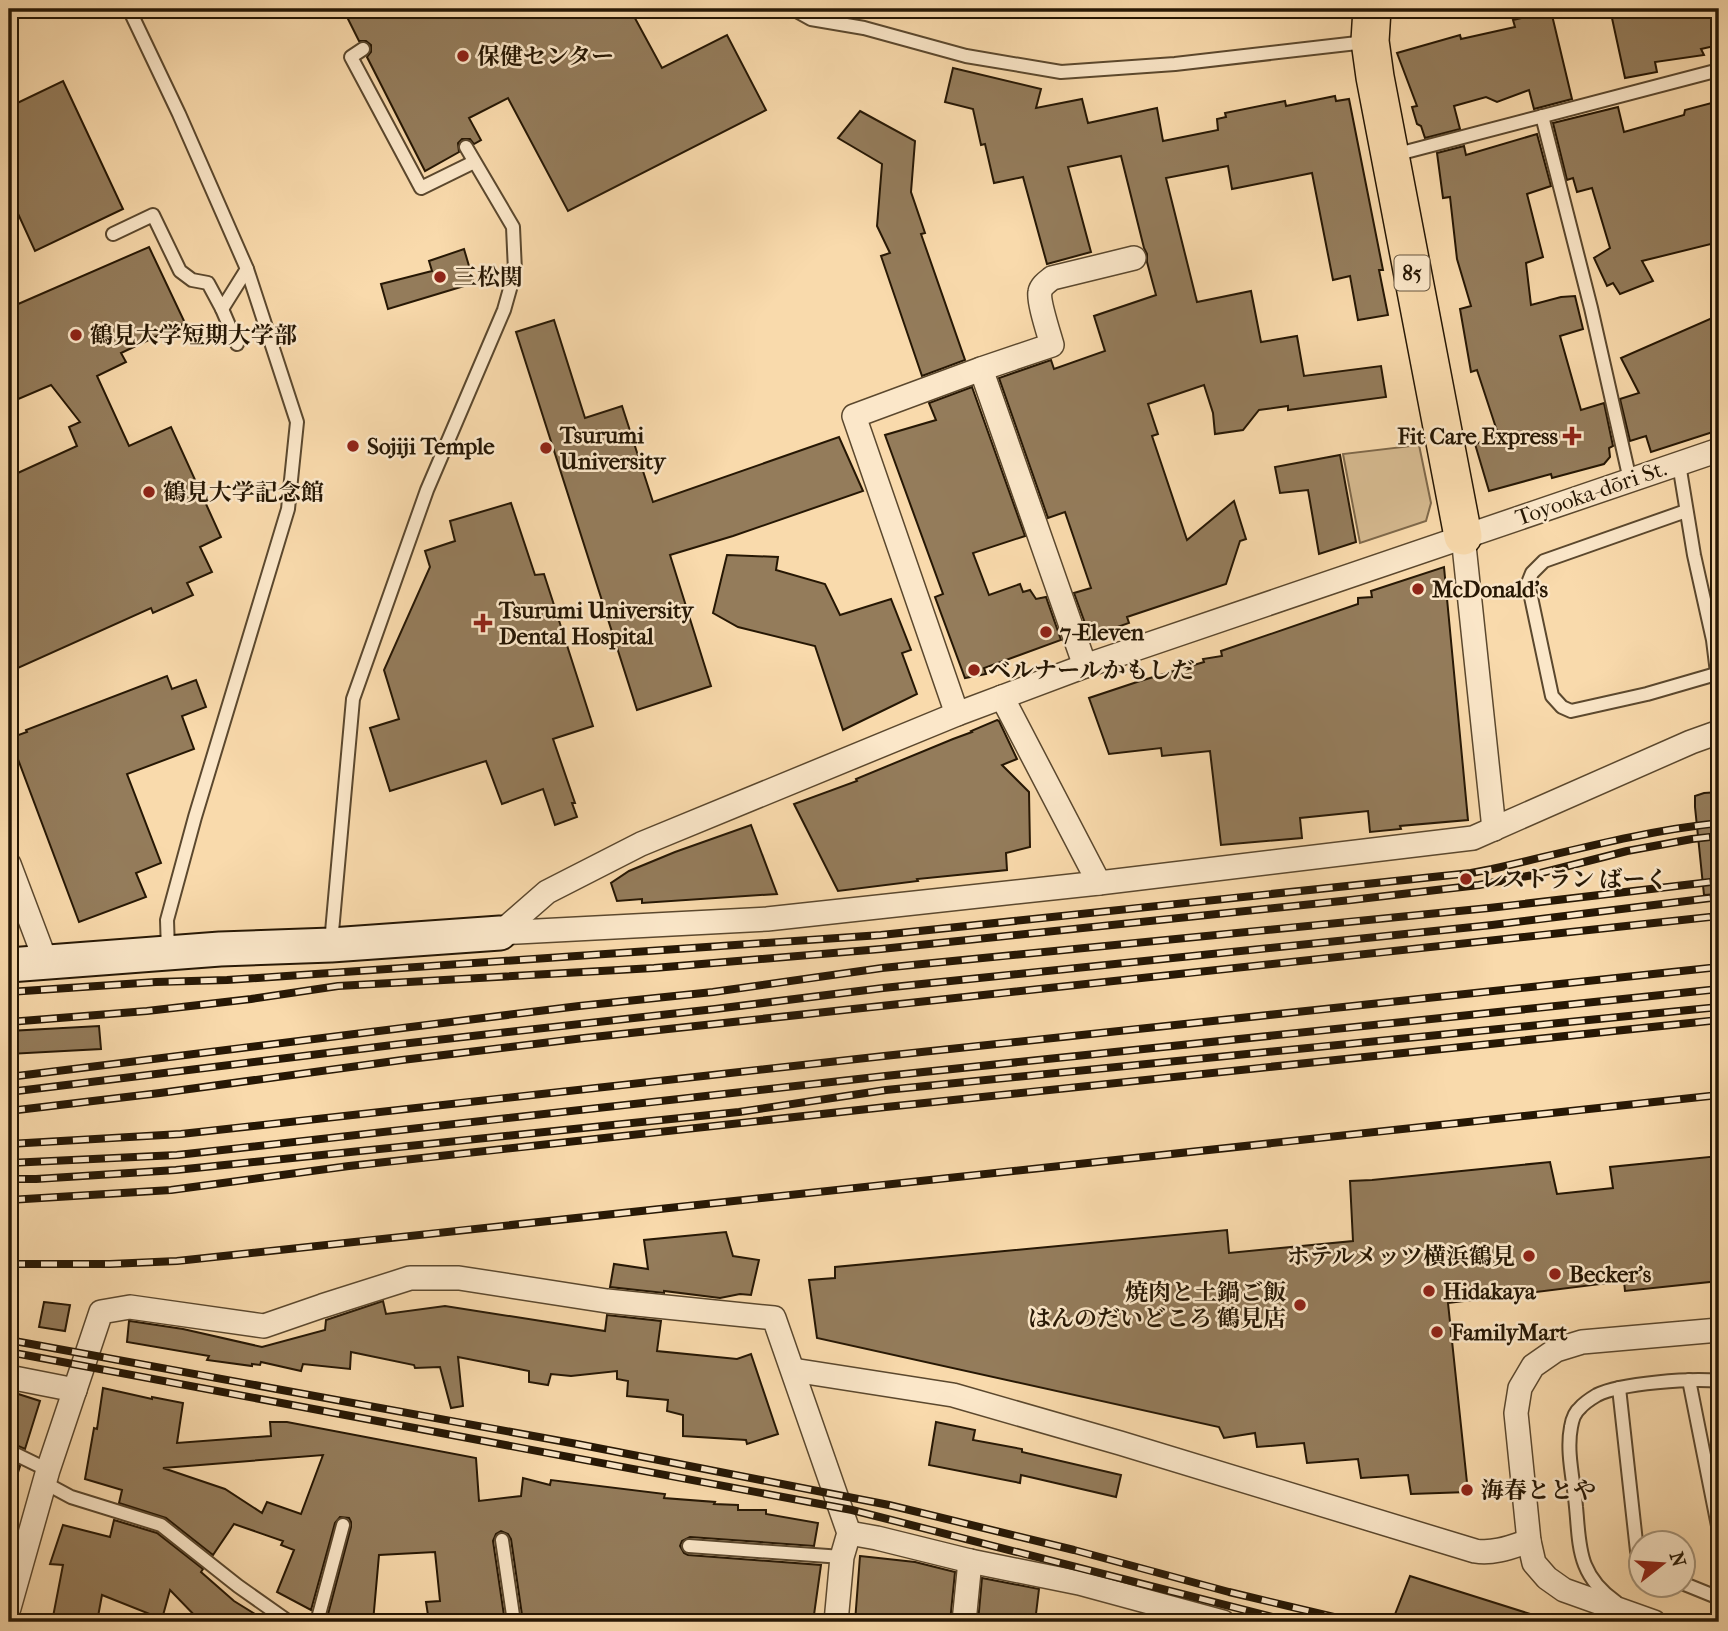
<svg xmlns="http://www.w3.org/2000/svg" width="1728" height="1631" font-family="'IM FELL French Canon','Noto Serif JP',serif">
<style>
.green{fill:#d5b98f;stroke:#7e684a;stroke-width:2}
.building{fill:#947c5b;stroke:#261704;stroke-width:2;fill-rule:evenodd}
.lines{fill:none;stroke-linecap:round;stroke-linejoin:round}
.lane-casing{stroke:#5b482e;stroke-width:16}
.street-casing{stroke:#5b482e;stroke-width:26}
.secondary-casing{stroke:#261704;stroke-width:37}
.primary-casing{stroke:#261704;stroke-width:40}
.lane{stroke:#fbe7c9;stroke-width:12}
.street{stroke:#fbe7c9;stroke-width:23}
.secondary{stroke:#fbe7c9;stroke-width:33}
.primary{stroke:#f9daac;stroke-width:37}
.rail-casing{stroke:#261704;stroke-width:8}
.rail{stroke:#fbe7c9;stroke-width:5;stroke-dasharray:16;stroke-linecap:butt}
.poi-dot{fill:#8f2418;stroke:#fbe7c9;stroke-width:2.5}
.labels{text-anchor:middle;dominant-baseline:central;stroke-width:5;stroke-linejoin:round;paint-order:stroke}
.shield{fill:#fbe7c9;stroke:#66553f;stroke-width:2}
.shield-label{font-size:21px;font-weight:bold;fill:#261704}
.poi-label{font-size:23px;font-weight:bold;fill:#261704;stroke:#fbe7c9;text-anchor:start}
.street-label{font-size:23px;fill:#261704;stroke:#fbe7c9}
</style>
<rect width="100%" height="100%" fill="#f9daac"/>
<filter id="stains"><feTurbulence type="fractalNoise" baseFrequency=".00286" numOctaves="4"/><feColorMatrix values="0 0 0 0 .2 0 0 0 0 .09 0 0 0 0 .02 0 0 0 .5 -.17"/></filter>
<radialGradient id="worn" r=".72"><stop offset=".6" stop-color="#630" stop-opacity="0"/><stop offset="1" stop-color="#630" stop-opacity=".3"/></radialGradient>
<path class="green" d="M1419 445 1431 503 1426 521 1360 543 1343 454Z"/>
<g class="building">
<path d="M343 9H630L662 68 727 35 766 110 568 211 508 98 469 118 481 140 474 144 470 139H462L458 143 459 152 425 171 367 57 371 52V45L366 41H359Z"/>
<path d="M1610 9H1719V45L1701 49 1704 55 1655 62 1657 72 1625 78Z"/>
<path d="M1551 11 1572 99 1534 109 1529 90 1497 102 1486 97 1454 106 1460 129 1425 138 1421 126 1417 124 1412 107 1417 106 1397 53 1460 35 1461 39 1515 27 1513 20Z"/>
<path d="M953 68 1041 89 1036 108 1082 99 1088 123 1157 108 1163 141 1218 130 1217 119 1226 117 1225 113 1285 101 1286 106 1335 96 1336 101 1349 99 1383 270H1379L1388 315 1358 320 1350 276 1333 280 1312 173 1232 189 1228 166 1166 178 1197 302 1251 291 1261 342 1297 336 1304 376 1381 366 1386 397 1288 410V406L1259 410 1243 430 1215 434 1213 413 1204 385 1148 404 1158 434 1152 436 1187 540 1234 501 1246 539 1240 541 1226 584 1127 617 1129 623 1092 636 1089 634 1074 593 1091 588 1065 512 1048 518 999 378 1051 360 1054 369 1105 351 1094 316 1156 295 1147 262V254L1144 248 1121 156 1068 167 1091 252 1047 264 1023 177 994 183 985 144 981 145 973 109 945 102Z"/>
<path d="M63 81 123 209 35 251 9 194V107Z"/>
<path d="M1719 101V242L1642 261 1653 281 1620 294 1613 283 1607 286 1594 258 1610 248 1592 188 1577 192 1573 178 1567 180 1553 123 1618 107 1624 132 1684 115 1685 110Z"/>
<path d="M860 111 915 141 911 192 925 233 921 234 965 360 922 376 881 256 890 253 877 226 882 164 838 138Z"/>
<path d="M1537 134 1551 186 1527 194 1543 257 1526 263 1531 305 1561 297 1575 296 1583 329 1560 336 1581 410 1604 403 1613 446 1609 448 1610 457 1604 464 1552 478 1551 474 1489 491 1475 444 1499 437 1477 370 1471 372 1460 309 1471 306 1457 259 1450 197 1443 198 1437 153 1464 146 1466 155Z"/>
<path d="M149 247 185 323 121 353 126 362 97 376 129 446 171 427 221 537 200 547 212 572 187 583 193 595 153 613 151 608 9 672V477L77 446 69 427 80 422 51 385 9 403V308Z"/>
<path d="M464 249 474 283 388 309 381 284 432 271 429 261Z"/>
<path d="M1719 315V430L1651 452 1646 436 1630 441 1620 399 1639 393 1621 358Z"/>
<path d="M554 320 585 418 622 406 653 502 839 437 863 491 733 536 670 555 711 686 637 710 516 332Z"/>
<path d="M972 387 1025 536 973 553 989 595 1020 584 1023 592 1030 590 1036 599 1046 597 1061 640 984 668 986 674 965 678 935 597 943 594 885 435 936 420 929 403Z"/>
<path d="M1340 455 1356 542 1319 554 1308 490 1280 493 1275 467Z"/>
<path d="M511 503 535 575 544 574 593 726 553 739 575 803H572L577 817 555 825 543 789 502 804 486 761 390 791 370 728 399 719 384 670 430 567 425 551 455 541 450 521Z"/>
<path d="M727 555 778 557 776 570 825 584 840 615 891 599 911 650 902 653 917 694 843 730 815 646 738 627 713 613Z"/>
<path d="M1444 567 1468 820 1400 826 1401 829 1370 832 1368 811 1300 818 1302 838 1221 845 1210 751 1162 756 1161 748 1109 754 1089 698 1140 681 1204 662 1203 659 1222 656 1221 651 1358 604V598L1372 597 1371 591Z"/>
<path d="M167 676 172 689 196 680 206 707 182 716 194 749 127 774 161 863 136 873 146 897 79 922 10 738 27 732 26 730Z"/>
<path d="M997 720 999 721 1017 759 1002 765 1029 792 1030 847 1006 853 1007 870 917 879 918 881 838 891 794 804 857 781 856 779 953 739 972 732 971 731Z"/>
<path d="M1719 792V894L1704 895 1695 807V796L1704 793Z"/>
<path d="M751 825 777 894 642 903V899L617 901 611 883 629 871 675 852Z"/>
<path d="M99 1026 101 1049 9 1054V1031Z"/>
<path d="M1719 1156V1281L1625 1291 1624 1281 1448 1303 1468 1492 1411 1494 1408 1475 1361 1478 1358 1459 1307 1463 1304 1443 1257 1447 1255 1433 1224 1438 1219 1427 817 1338 809 1280 835 1278V1267L1227 1230 1229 1253 1353 1241 1350 1181 1372 1180 1550 1162 1557 1194 1613 1188 1610 1167Z"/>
<path d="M726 1232 733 1256 759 1260 751 1295 740 1294 720 1298 664 1291V1293L610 1287 614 1264 648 1269 644 1240Z"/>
<path d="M383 1301 386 1314 445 1306 605 1331 607 1315 661 1321 657 1351 737 1359 751 1354 778 1434 747 1444 746 1440 683 1436V1415L667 1411 668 1400 627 1396 628 1381 617 1379V1371L571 1376 551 1374 548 1385 529 1382V1371L458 1357 463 1406 451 1408 440 1367 415 1368 414 1365 351 1352 350 1369 303 1364 301 1371 261 1362 260 1365 252 1364V1366L207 1360 209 1356 127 1342 129 1321H130L183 1329 262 1347 325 1330 326 1320Z"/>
<path d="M44 1302 70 1305 65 1331 39 1327Z"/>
<path d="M103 1388 152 1399V1397L183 1403 177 1443 271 1436 270 1422H287L476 1458 479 1501 521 1496 523 1478 550 1485 551 1480 665 1494 664 1498 715 1502 714 1504 738 1505V1510H766V1514L818 1523 814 1546 690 1537 682 1541 680 1546 684 1553 688 1555 821 1565 813 1622H523L511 1539 508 1534 501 1531 496 1534 493 1541 505 1622H429L426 1602 440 1601 435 1552 379 1555 373 1622H335L327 1618 351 1527V1522L349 1518 340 1517 335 1523 311 1610 277 1592 294 1550 281 1545 283 1541 234 1524 213 1555 166 1518 119 1503 122 1490 85 1479 94 1428 97 1429ZM323 1455 301 1514 267 1502 262 1513 225 1489 163 1468Z"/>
<path d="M9 1391 40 1401 25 1449 9 1442Z"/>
<path d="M936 1422 975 1430 973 1440 1022 1449V1452L1121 1475 1116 1497 1021 1475 1020 1483 929 1465Z"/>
<path d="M9 1461 20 1466 14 1485 9 1484Z"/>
<path d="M114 1520 157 1533 203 1569 201 1572 234 1601 268 1622H201L170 1590 162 1619 102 1595 97 1622H52L63 1565 50 1564 63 1525 110 1537Z"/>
<path d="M860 1556 915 1562 955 1572 950 1622H855Z"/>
<path d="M1410 1576 1540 1617 1539 1622H1392Z"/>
<path d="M982 1578 1039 1589 1035 1622H978Z"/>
</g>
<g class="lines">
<defs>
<g id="lane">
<path d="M129 9 179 114 247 269 297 422 288 509 195 817 167 920 168 951"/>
<path d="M793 9 811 19 864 28 966 56 1061 72 1175 64 1366 42"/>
<path d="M363 49 351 57 421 188 474 162"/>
<path d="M1542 116 1591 308 1630 480"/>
<path d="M1394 155 1719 70"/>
<path d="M113 234 153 215 180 271 192 280 208 283 222 309 247 269"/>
<path d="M222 309 237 344"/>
<path d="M1679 464 1694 555 1713 640 1719 689"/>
<path d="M1686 511 1544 561 1532 573 1528 583 1552 696 1562 707 1571 711 1647 694 1716 674"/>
<path d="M331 943 353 699 427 490 504 310 515 271 513 227 466 147"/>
<path d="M1689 1380 1719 1531"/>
<path d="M1619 1388 1637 1551 1640 1557"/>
<path d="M9 1451 48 1470"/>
<path d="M45 1483 71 1497 161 1525 238 1586 289 1622"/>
<path d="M502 1540 514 1622"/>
<path d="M689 1546 842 1557"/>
<path d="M1682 1583 1719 1598"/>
<path d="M1616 1602C1603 1593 1591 1580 1585 1565 1578 1548 1578 1526 1576 1507 1574 1482 1566 1452 1571 1427 1572 1421 1575 1412 1580 1408 1584 1403 1592 1398 1597 1395 1621 1383 1692 1378 1719 1381"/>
<path d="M317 1622 343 1525"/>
</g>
<g id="street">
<path d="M981 369 1085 666"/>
<path d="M1463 536 1494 829"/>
<path d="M1002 697 1099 883"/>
<path d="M957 714 854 416 981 369 1052 345C1049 334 1038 301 1040 292 1041 286 1047 282 1052 278L1134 258"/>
<path d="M9 864 46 962"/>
<path d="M500 933 547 892 641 844 957 714 1085 666 1719 450"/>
<path d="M500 933 767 919 1099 883 1473 838 1691 742 1719 732"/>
<path d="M793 1370 953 1395 1120 1443 1475 1551C1494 1554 1511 1547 1529 1541"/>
<path d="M9 1377 75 1390"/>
<path d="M849 1533 877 1538 970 1561 1079 1583 1223 1622"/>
<path d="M9 1608 48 1470 101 1312 130 1307 264 1326 322 1306 410 1278H459L607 1301 774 1318 849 1533 842 1557 836 1622"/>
<path d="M964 1622 970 1561"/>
<path d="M1654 1622 1564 1590 1547 1578 1534 1563 1529 1541 1516 1413 1520 1388 1533 1366 1556 1350 1582 1342 1719 1330"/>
</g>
<path id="secondary" d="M9 965 220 949 331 945 500 933"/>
<path id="primary" d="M1372 9 1370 41 1375 77 1463 536"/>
</defs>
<use href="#lane" class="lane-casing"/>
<use href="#street" class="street-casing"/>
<use href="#secondary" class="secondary-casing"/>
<use href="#primary" class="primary-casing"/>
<use href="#lane" class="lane"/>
<use href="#street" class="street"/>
<use href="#secondary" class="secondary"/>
<use href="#primary" class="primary"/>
<defs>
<g id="rail">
<path d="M9 992 156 982 227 980 881 935 1471 873 1492 869C1567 852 1642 831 1719 823"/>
<path d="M9 1022 147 1011 251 999 338 986 654 968 881 949 1351 900 1479 885 1533 875 1627 851 1692 839 1719 836"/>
<path d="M9 1077 579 1006 713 992 882 968 1489 908 1719 881"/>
<path d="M9 1092 401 1044 715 1009 883 988 1492 925 1719 897"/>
<path d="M9 1111 160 1093 402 1060 584 1038 1719 916"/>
<path d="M9 1144 181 1134 884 1056 1719 967"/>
<path d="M9 1163 177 1155 885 1076 1719 989"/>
<path d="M9 1179H36L176 1170 739 1112 886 1090 1719 1007"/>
<path d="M9 1200 171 1190 349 1166 886 1107 1719 1020"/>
<path d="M9 1264H110L177 1261 1719 1095"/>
<path d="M9 1340 577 1444 889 1505 1074 1550 1229 1592 1355 1622"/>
<path d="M9 1352 852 1510 1292 1622"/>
</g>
</defs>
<use href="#rail" class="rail-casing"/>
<use href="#rail" class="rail"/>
</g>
<g class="poi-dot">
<circle cx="463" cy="56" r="7"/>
<circle cx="440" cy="277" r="7"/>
<circle cx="76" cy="335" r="7"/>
<path d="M1568.5 425.5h7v7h7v7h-7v7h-7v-7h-7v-7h7z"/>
<circle cx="353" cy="446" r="7"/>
<circle cx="546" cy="448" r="7"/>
<circle cx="149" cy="492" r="7"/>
<circle cx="1418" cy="589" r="7"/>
<path d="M479.5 612.5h7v7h7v7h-7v7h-7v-7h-7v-7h7z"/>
<circle cx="1046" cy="632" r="7"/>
<circle cx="974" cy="670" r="7"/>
<circle cx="1466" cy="879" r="7"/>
<circle cx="1529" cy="1256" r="7"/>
<circle cx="1555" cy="1274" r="7"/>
<circle cx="1429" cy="1291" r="7"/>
<circle cx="1300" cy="1305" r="7"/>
<circle cx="1437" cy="1332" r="7"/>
<circle cx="1467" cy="1490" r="7"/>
</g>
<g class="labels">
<rect class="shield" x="1394.5" y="255.5" width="35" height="35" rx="5"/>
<g class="shield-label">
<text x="1412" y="273">85</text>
</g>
<g class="poi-label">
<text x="477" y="56">保健センター</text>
<text x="454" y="277">三松関</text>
<text x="90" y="335">鶴見大学短期大学部</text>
<text x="560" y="435">Tsurumi<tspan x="560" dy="26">University</tspan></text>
<text x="1558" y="436" text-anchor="end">Fit Care Express</text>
<text x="367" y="446">Sojiji Temple</text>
<text x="163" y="492">鶴見大学記念館</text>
<text x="1432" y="589">McDonald's</text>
<text x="499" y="610">Tsurumi University<tspan x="499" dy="26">Dental Hospital</tspan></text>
<text x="1060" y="632">7-Eleven</text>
<text x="988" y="670">ベルナールかもしだ</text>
<text x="1480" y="879">レストラン ばーく</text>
<text x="1515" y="1256" text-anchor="end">ホテルメッツ横浜鶴見</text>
<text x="1569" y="1274">Becker’s</text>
<text x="1443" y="1291">Hidakaya</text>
<text x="1286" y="1292" text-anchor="end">焼肉と土鍋ご飯<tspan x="1286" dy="26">はんのだいどころ 鶴見店</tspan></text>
<text x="1451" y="1332">FamilyMart</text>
<text x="1481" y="1490">海春ととや</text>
</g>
<g class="street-label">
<text transform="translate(1591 493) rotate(-19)">Toyooka-dōri St.</text>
</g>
</g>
<rect width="1728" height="1631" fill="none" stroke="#f9daac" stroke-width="35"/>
<rect x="10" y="10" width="1707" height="1610" fill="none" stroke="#261704" stroke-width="3.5"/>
<rect x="18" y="18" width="1693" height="1596" fill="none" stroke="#261704" stroke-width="2"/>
<g transform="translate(1662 1564) rotate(73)"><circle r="33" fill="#fbe7c9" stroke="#a6947a" stroke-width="2"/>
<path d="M0-5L12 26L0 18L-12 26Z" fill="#8f2418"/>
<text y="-10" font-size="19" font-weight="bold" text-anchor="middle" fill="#261704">N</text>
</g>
<rect width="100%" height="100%" filter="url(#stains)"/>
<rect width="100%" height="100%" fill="url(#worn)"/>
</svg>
